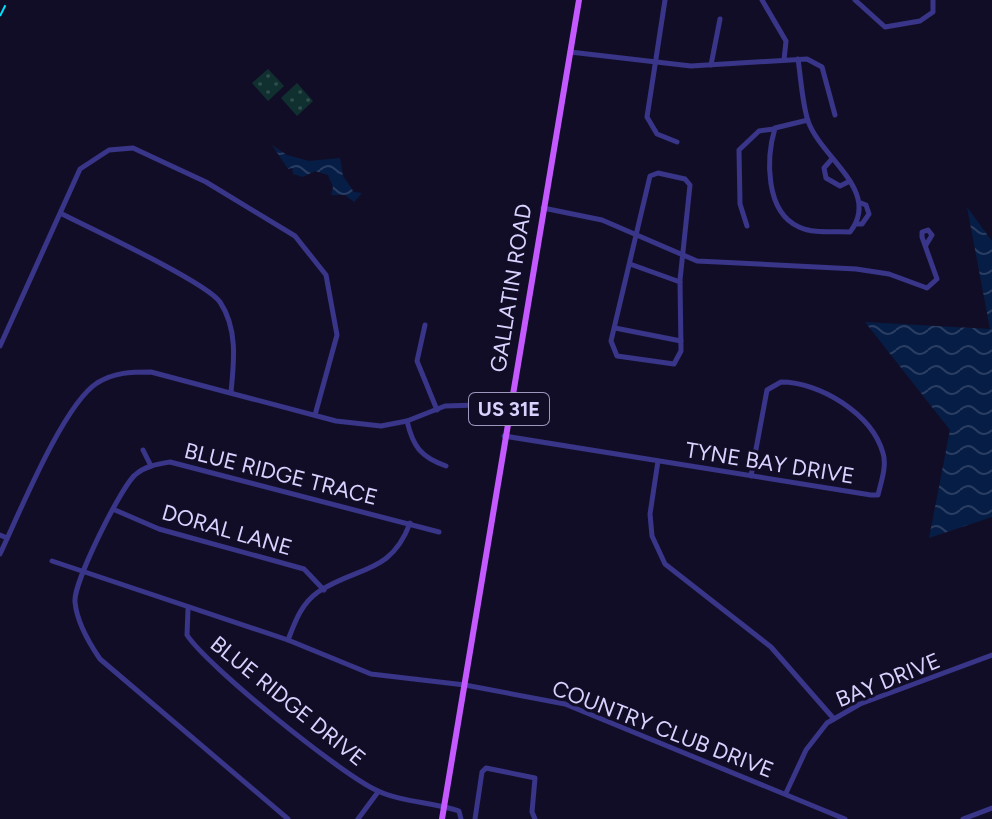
<svg xmlns="http://www.w3.org/2000/svg" width="992" height="819" font-family="Figtree,sans-serif">
<style>
.park{fill:url(#park-dots)}
.water{fill:url(#water-waves)}
.lines{fill:none;stroke-linecap:round;stroke-linejoin:round}
.minor{stroke:#393588;stroke-width:5}
.major{stroke:#c359ff;stroke-width:6}
.rail{stroke:#00e1fd;stroke-width:2;stroke-dasharray:12 10;stroke-linecap:butt}
.labels{text-anchor:middle;dominant-baseline:central;stroke-width:6;stroke-linejoin:round;paint-order:stroke}
.shield{fill:#120d26;stroke:#9d97be;stroke-width:2}
.shield-label{font-size:20px;font-weight:bold;fill:#d8d2ff}
.street-label{font-size:22px;fill:#d8d2ff;stroke:#120d26}
</style>
<defs>
<pattern id="park-dots" width="8" height="8" patternUnits="userSpaceOnUse" patternTransform="scale(2)"><rect width="8" height="8" fill="#103030"/><path d="M2 2h.1M6 6h.1" fill="none" stroke="#324d4f" stroke-width="1.8" stroke-linecap="round"/></pattern>
<pattern id="water-waves" width="16" height="10" patternUnits="userSpaceOnUse" patternTransform="scale(2)"><rect width="16" height="10" fill="#061d46"/><path d="M0 5q4-4 8 0t8 0" fill="none" stroke="#2a3d62"/></pattern>
</defs>
<rect width="100%" height="100%" fill="#120d26"/>
<g class="park">
<path d="M268 69 284 86 268 101 252 83Z"/>
<path d="M297 83 313 101 297 116 281 98Z"/>
</g>
<g class="water">
<path d="M272 145 287 155 309 161 340 158 343 176 354 192 362 193 354 202 345 195H331L333 187 328 175 315 171 303 177 293 174 292 168 288 169Z"/>
<path d="M967 207 992 241V517L929 538 950 430 865 322 990 329Z"/>
</g>
<g class="lines">
<g class="minor">
<path d="M665 0 647 117 657 134 677 142"/>
<path d="M762 0 786 41 784 60"/>
<path d="M855 0 885 27 920 21 933 12V0"/>
<path d="M570 52 691 66 807 59 822 67 835 115"/>
<path d="M798 59C801 79 802 102 808 121 821 158 882 191 850 232 835 231 813 234 799 227 765 212 766 158 775 128L808 120"/>
<path d="M711 65 720 19"/>
<path d="M831 160 824 168 826 178 840 186 850 181"/>
<path d="M658 173 685 179 690 185 680 280 681 351 674 364 617 356 611 341 650 176Z"/>
<path d="M543 208 602 220 697 261 856 269 889 274 927 288 937 279 922 237V232L928 230 932 235 926 245"/>
<path d="M62 214C90 228 206 282 220 302 238 329 234 362 231 392"/>
<path d="M856 224H862L869 214 866 205 861 203"/>
<path d="M747 226 740 204 739 150 759 131 774 129"/>
<path d="M630 264 680 282"/>
<path d="M425 325 417 361 437 410"/>
<path d="M615 328 681 341"/>
<path d="M0 346 80 169 109 150 133 148 206 182 295 236 326 275 337 335 315 415"/>
<path d="M407 421C413 447 421 457 446 466"/>
<path d="M504 436 871 495H878C881 482 887 466 883 453 872 414 820 382 781 382L767 390 751 476"/>
<path d="M143 450 151 466"/>
<path d="M658 461 650 514 652 536 665 564 771 647 834 719"/>
<path d="M115 510 159 529 304 569 324 590"/>
<path d="M0 535 7 538"/>
<path d="M0 554C19 514 63 405 97 383 115 372 131 372 151 372L336 421 381 426 407 421 445 406 510 404"/>
<path d="M52 561 288 640 371 674 465 685 565 704 845 819"/>
<path d="M188 609 187 635C207 666 341 774 376 790 400 802 433 802 459 811L461 819"/>
<path d="M288 640C295 622 301 604 318 592 356 566 391 575 410 523"/>
<path d="M786 793 806 750 827 723 860 704 992 655"/>
<path d="M288 819 100 659C89 643 77 623 75 602 73 583 121 487 135 475 145 466 158 464 170 462L439 532"/>
<path d="M358 819 378 792"/>
<path d="M475 819 482 772 486 768 535 778 532 812 535 819"/>
<path d="M963 819 992 808"/>
</g>
<path class="major" d="M442 819 579 0"/>
<path class="rail" d="M0 16 8 0"/>
</g>
<g class="labels">
<rect class="shield" x="469" y="393" width="80" height="32" rx="6"/>
<g class="shield-label">
<text x="509" y="409">US 31E</text>
</g>
<g class="street-label">
<text transform="translate(511 288) rotate(-81)">GALLATIN ROAD</text>
<text transform="translate(770 463) rotate(9)">TYNE BAY DRIVE</text>
<text transform="translate(281 474) rotate(14)">BLUE RIDGE TRACE</text>
<text transform="translate(227 530) rotate(16)">DORAL LANE</text>
<text transform="translate(888 680) rotate(-22)">BAY DRIVE</text>
<text transform="translate(288 701) rotate(39)">BLUE RIDGE DRIVE</text>
<text transform="translate(663 729) rotate(21)">COUNTRY CLUB DRIVE</text>
</g>
</g>
</svg>
